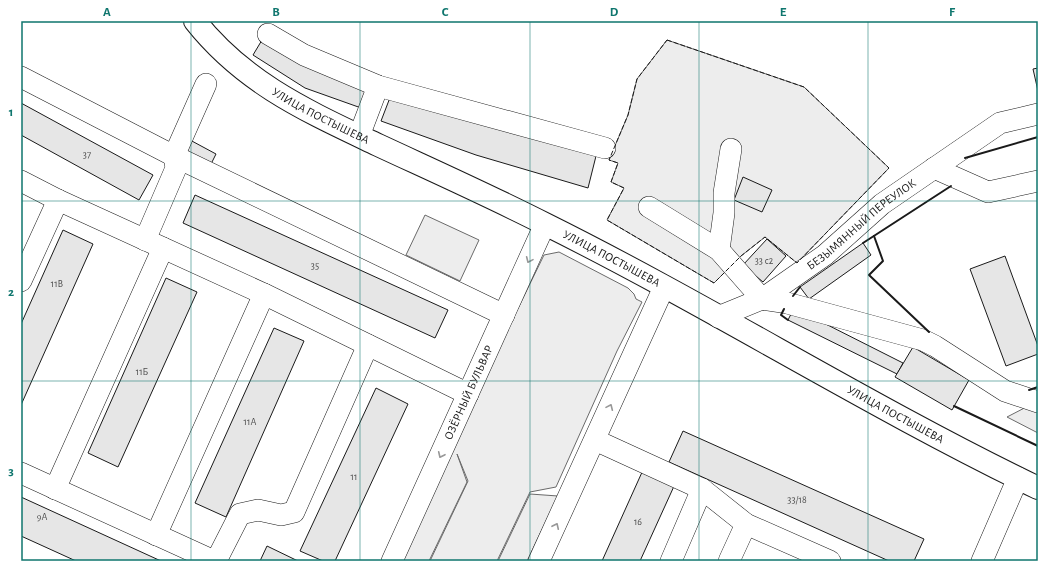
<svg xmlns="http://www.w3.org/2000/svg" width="1059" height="582" font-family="'Alegreya Sans',sans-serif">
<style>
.built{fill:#ededed;stroke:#6a6a6a}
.building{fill:#e6e6e6;stroke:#1a1a1a}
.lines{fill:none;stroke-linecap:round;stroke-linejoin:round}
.minor-casing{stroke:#1a1a1a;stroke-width:22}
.major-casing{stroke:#1a1a1a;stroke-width:24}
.minor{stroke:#fff;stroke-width:21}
.major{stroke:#fff;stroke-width:22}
.fence{stroke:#1a1a1a;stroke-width:1;stroke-dasharray:5 2;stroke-linecap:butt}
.wall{stroke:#1a1a1a;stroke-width:2}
.oneway{stroke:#989898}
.grid{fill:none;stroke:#0f766e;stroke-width:1;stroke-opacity:0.55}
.labels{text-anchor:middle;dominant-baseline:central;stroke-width:3;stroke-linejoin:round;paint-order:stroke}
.number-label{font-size:10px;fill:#4d4d4d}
.street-label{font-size:12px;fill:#1a1a1a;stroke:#fff}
.neatline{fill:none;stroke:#0f766e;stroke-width:1.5}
.grid-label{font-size:13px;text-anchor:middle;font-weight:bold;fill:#0f766e}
</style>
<rect width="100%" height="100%" fill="#fff"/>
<g class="built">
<path d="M667 40 804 87 889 168 797 263 765 237 741 256 714 283 607 220 624 188 611 182 618 163 609 160 628 115 637 79Z"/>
<path d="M425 215 479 240 460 281 406 255Z"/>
<path d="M559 252 628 288 634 294 636 299 642 302 617 351 556 487 530 492 497 561H430L468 481 457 454 467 482 429 561H401L453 442 544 255Z"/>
<path d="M1038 401V433L1007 417Z"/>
<path d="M530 494 558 496 527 561H498Z"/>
</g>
<g class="building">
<path d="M262 40 370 89 364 109 305 88 253 55Z"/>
<path d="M1038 68V91L1033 69Z"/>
<path d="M391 95 597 152 588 188 476 155 381 121Z"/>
<path d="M21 103 153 175 139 200 21 135Z"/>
<path d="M190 140 216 154 209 168 182 154Z"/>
<path d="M743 177 772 190 762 212 734 200Z"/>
<path d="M195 195 448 310 435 338 183 223Z"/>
<path d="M63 230 93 244 21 405V324Z"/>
<path d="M767 239 786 256 763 282 743 265Z"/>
<path d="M863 243 871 255 809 299 800 287Z"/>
<path d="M1005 256 1038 346V354L1006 366 970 269Z"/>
<path d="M166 278 197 292 118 467 88 453Z"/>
<path d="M794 308 903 363 897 374 788 320Z"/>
<path d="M274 328 304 341 226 517 195 503Z"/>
<path d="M913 347 969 380 952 410 895 377Z"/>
<path d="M376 388 408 404 335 561H323L300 551Z"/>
<path d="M683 431 924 539 914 561H889L669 462Z"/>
<path d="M643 470 675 484 640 561H602Z"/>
<path d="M21 497 161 561H76L21 536Z"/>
<path d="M267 546 298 561H260Z"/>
</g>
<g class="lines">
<defs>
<g id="minor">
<path d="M268 34 304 55 378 86 605 148"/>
<path d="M21 77 174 156 504 315"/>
<path d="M359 136 378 86"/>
<path d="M934 168 988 192 1038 181"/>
<path d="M21 181 58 200 264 294 468 394"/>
<path d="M649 207 719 250 762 299 787 303 923 340 935 346 1005 391 1038 402"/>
<path d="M145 240 176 168 174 156 206 84"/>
<path d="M719 250 724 213V193L731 149"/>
<path d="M21 281 58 200"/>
<path id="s1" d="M718 317 762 299 825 255 882 204 1000 123 1038 114"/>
<path d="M595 440 702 489 746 524 830 561"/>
<path d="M21 473 214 561"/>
<path d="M55 489 163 248"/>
<path d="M156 535 264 294"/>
<path d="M216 561 240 514 258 510 281 515 294 512 368 345"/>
<path id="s2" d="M392 561 545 224"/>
<path d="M539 561 664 287"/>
<path d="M671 561 702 489"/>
<path d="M729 561 746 524"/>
<path d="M982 561 1018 478"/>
</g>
<g id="major">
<path id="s3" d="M195 21C245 84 307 111 378 145 434 171 490 196 545 224 712 307 870 407 1038 488"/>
</g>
</defs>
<use href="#minor" class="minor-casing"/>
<use href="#major" class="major-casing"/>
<use href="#minor" class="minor"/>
<use href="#major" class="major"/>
<path class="fence" d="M667 40 804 87 889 168 797 263 765 237 741 256 714 283 607 220 624 188 611 182 618 163 609 160 628 115 637 79Z"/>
<g class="wall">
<path d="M965 158 1038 137"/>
<path d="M874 236 883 261 869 275 929 332"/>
<path d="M863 243 951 186"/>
<path d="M793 296 800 287"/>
<path d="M784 309 781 315 788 320"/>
<path d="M1029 390 1038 387"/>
<path d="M954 406 1038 446"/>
</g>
</g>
<defs><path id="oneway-chevron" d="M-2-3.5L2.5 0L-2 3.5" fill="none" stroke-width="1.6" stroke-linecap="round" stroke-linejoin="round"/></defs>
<g class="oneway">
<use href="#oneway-chevron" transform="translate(529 260) rotate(114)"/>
<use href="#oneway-chevron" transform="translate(610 407) rotate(-66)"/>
<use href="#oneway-chevron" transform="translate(441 455) rotate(115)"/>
<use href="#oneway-chevron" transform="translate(556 526) rotate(-65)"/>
</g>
<path class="grid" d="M191 21V561M360 21V561M530 21V561M699 21V561M868 21V561M21 201H1038M21 381H1038"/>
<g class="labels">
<g class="number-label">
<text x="87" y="155">37</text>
<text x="764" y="261">33 с2</text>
<text x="315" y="266">35</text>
<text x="57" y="284">11В</text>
<text x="142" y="372">11Б</text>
<text x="250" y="422">11А</text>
<text x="354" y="477">11</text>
<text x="797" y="500">33/18</text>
<text x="42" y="517">9А</text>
<text x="638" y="522">16</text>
</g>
<g class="street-label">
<text stroke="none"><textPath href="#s3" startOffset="159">УЛИЦА ПОСТЫШЕВА</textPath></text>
<text stroke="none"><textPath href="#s1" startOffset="172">БЕЗЫМЯННЫЙ ПЕРЕУЛОК</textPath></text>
<text stroke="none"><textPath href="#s3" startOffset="483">УЛИЦА ПОСТЫШЕВА</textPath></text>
<text stroke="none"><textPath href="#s2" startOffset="185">ОЗЁРНЫЙ БУЛЬВАР</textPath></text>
<text stroke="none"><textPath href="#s3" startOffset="807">УЛИЦА ПОСТЫШЕВА</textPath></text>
</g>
</g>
<rect width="1059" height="582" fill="none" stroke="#ffffff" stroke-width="44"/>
<rect x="22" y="22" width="1015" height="538" class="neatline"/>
<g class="grid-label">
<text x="107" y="16">A</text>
<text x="276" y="16">B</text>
<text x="445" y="16">C</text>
<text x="614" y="16">D</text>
<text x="783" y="16">E</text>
<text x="952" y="16">F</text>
<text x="11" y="116">1</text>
<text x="11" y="296">2</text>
<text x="11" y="475">3</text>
</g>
</svg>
